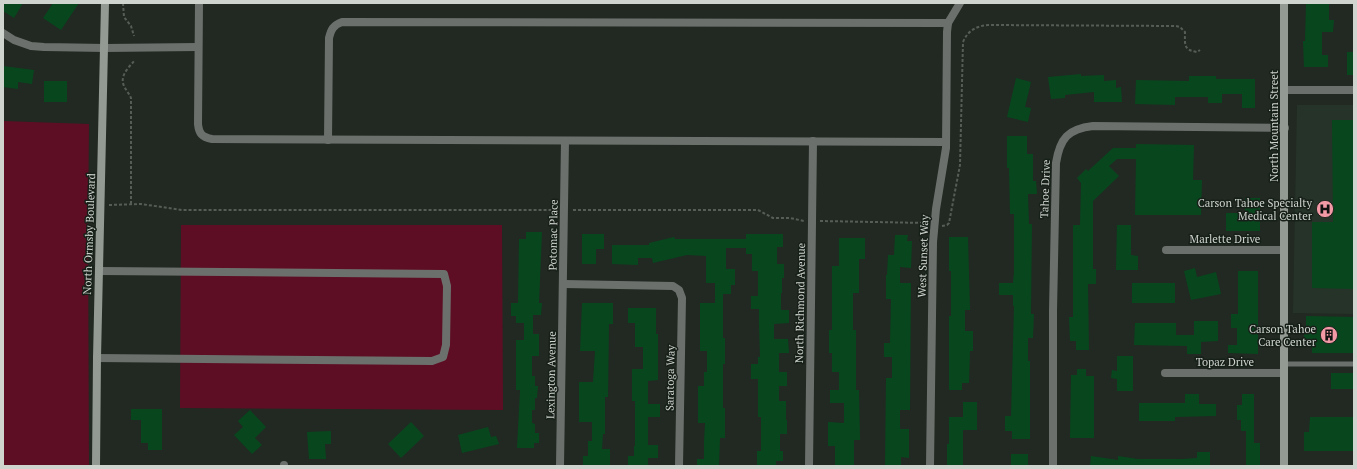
<svg xmlns="http://www.w3.org/2000/svg" width="1357" height="469" font-family="'PT Serif',serif">
<style>
.built{fill:#263328}
.green{fill:#5e0e24}
.building{fill:#08471e}
.lines{fill:none;stroke-linecap:round;stroke-linejoin:round}
.path{stroke:#565d56;stroke-width:2;stroke-dasharray:3 2;stroke-linecap:butt}
.lane{stroke:#6c706d;stroke-width:5}
.street{stroke:#6c706d;stroke-width:8}
.secondary{stroke:#939a94;stroke-width:8}
.labels{text-anchor:middle;dominant-baseline:central;stroke-width:3;stroke-linejoin:round;paint-order:stroke}
.street-label{font-size:11px;fill:#cfd4cf;stroke:#171f19}
.poi-label{font-size:11px;fill:#cfd4cf;stroke:#171f19;text-anchor:end}
</style>
<rect width="100%" height="100%" fill="#212922"/>
<path class="built" d="M1297 105H1354V314L1293 313Z"/>
<g class="green">
<path d="M3 121 89 124 88 226 89 466H3Z"/>
<path d="M181 225H502L503 410 180 408Z"/>
</g>
<g class="building">
<path d="M3 3H23L14 18 3 11Z"/>
<path d="M53 3H79L61 30 43 18Z"/>
<path d="M1306 3H1329V20H1334L1333 32H1322V55H1328V67H1304L1303 41H1305Z"/>
<rect x="1347" y="52" width="7" height="23"/>
<path d="M3 66 34 70 32 84 18 82V89L3 87Z"/>
<path d="M1081 74V76L1104 75V81L1116 80V88L1121 87 1122 102H1094V92L1065 95V98L1051 99 1048 77Z"/>
<path d="M1189 76H1216V79H1255V108H1242V94H1222V103H1208V97H1175V105L1135 104 1136 80 1189 81Z"/>
<path d="M1016 78 1031 82 1025 107 1031 108 1028 122 1007 117Z"/>
<rect x="44" y="81" width="23" height="21"/>
<path d="M1332 120H1354V289L1312 288V222H1333Z"/>
<path d="M1007 136H1027V154H1033V181H1036L1037 194H1028L1029 224H1032L1031 314H1034L1033 338H1028V361H1030V439H1012V431H1005V416H1011L1014 306H1013V295H999V283H1013L1014 271V214H1010L1009 168H1007Z"/>
<path d="M1136 144 1194 145 1193 180H1202L1201 215H1135L1136 159H1117L1109 166 1119 176 1093 201V269H1096V284H1088L1089 350H1076V341H1070L1069 317H1073V225H1080L1081 183 1077 178 1086 169 1088 171 1113 148H1136Z"/>
<path d="M1245 198H1260V231H1226V213H1245Z"/>
<path d="M1117 225H1131V255L1138 256V270H1116Z"/>
<path d="M526 232H542L539 303H542L541 315H533V334H539V356H532V376H535V386H538L537 398H535V410H532V423L535 424V433H539V443H534V448H517L520 390H516V340H524V323H516V316H511V303H518L519 239H526Z"/>
<path d="M582 234H604V249H596V264H582Z"/>
<path d="M746 234H783V247H777V264H784V278H782V293H781V310H789V323L774 324V339H788L789 353H779V372H787V386H779V401H786V420H787V434H780V451H783V461H776V466H757V451H761V417H758V379H751V364H758V357H760L759 324V309H751V296H758V271H752V254H746V248H726V269H735V285H731V294H723V338H725V364H723V408H725V438H720L719 466H697V459H704V442L705 423H698V386H704V372H707V351H700V303H715V283H706V256L687 255 653 263 652 258H638V265L612 264V245H649V243L674 237 675 239H746Z"/>
<path d="M895 235H908L907 241H912L911 268 900 267V283H911L910 410H900V429H909V458L901 457V466H885L886 378H892V357H884V343H890L891 299H886V275H887L888 255H894Z"/>
<path d="M949 237H968L970 310H965V331H973V351H970L969 383H962V390H949V316H951V271H949Z"/>
<path d="M839 238H865V259H859V293H853V330H856V390H859L860 440H854V466H835V446H828V422L844 423V403H830V390H839V372H832V353H829V330H832V266H839Z"/>
<path d="M1195 268 1197 277 1216 272 1221 294 1191 300 1184 271Z"/>
<path d="M1238 271H1258V354L1228 353V345H1237V328H1231V314H1238Z"/>
<rect x="1132" y="283" width="43" height="20"/>
<path d="M582 303H613V324H609L608 397H605V434H603L602 449H610V466H583V456H588V441H592V422H579V382H593L595 351H580Z"/>
<path d="M628 308H656V334H658V380L648 381V404H660V417H648V445H658V458H648V466H628V456H634V446H635V401H632V369H643V347H635V323H628Z"/>
<path d="M1306 316 1354 317V353H1312V340H1304V330H1306Z"/>
<path d="M1194 321H1218V341L1201 342V354H1187V346L1134 345 1135 323H1176V335H1194Z"/>
<path d="M1117 356H1133V391H1117V379L1111 378 1112 370 1117 371Z"/>
<path d="M1077 369H1086V376H1094V438H1070L1071 375H1077Z"/>
<rect x="1331" y="373" width="23" height="16"/>
<path d="M1185 394H1199V404H1216V416L1175 417V421H1139V403H1185Z"/>
<path d="M1242 394H1254V443H1260V466H1246V431H1241V420H1237V405H1242Z"/>
<path d="M963 402H977V430H963V466H947V444H949V417H963Z"/>
<path d="M131 409H162V450H148V443H141V420H131Z"/>
<path d="M250 410 266 427 255 438 262 445 252 454 234 435 243 427 238 421Z"/>
<path d="M1310 417H1354V451H1304V432H1309Z"/>
<path d="M411 422 424 436 401 458 388 444Z"/>
<path d="M488 427 491 437 496 436 499 444 462 453 458 435Z"/>
<path d="M331 431V444H325L326 459H309L307 432Z"/>
<path d="M1197 452H1210V466H1090L1091 456 1118 460V456L1138 459H1183L1197 458Z"/>
<rect x="1011" y="454" width="17" height="12"/>
</g>
<g class="lines">
<g class="path">
<path d="M123 3 124 17 131 26 134 36"/>
<path d="M131 204V98C129 93 124 88 123 83 121 74 130 66 135 60"/>
<path d="M109 205 141 204 182 210H556"/>
<path d="M573 210H758L773 218H790L804 221"/>
<path d="M820 221 928 223"/>
<path d="M942 226 947 225 949 223 960 165 963 42C968 30 977 26 988 25L1176 26 1180 27 1185 32C1185 44 1183 50 1197 52L1200 50"/>
</g>
<path class="lane" d="M1284 364H1354"/>
<g class="street">
<path d="M199 3 198 124C199 134 202 137 212 139L946 142"/>
<path d="M3 33 14 40 31 46 44 47 105 48 198 47"/>
<path d="M1285 90H1354"/>
<path d="M328 140 329 38C331 30 333 25 342 22L948 23"/>
<path d="M1166 250H1284"/>
<path d="M564 284 673 286 679 290 682 298 679 466"/>
<path d="M97 358 432 361 443 357 446 345 447 286 444 274 100 271"/>
<path d="M1165 373H1284"/>
<path d="M284 466V465"/>
<path d="M560 466 565 141"/>
<path d="M809 466 813 141"/>
<path d="M930 466 933 242 936 209 946 148 947 32 948 23 960 3"/>
<path d="M1053 466V311L1056 163C1060 138 1068 129 1093 126L1285 128"/>
</g>
<g class="secondary">
<path d="M96 466 97 358 105 3"/>
<path d="M1284 466V3"/>
</g>
</g>
<defs>
<symbol id="hospital-disc" viewBox="-11 -11 22 22"><circle r="9.5" fill="#f49aa6" stroke="#171f19"/><path d="M-5-5h3v3.5h4V-5h3V5h-3V1.5h-4V5h-3Z" fill="#111"/></symbol>
<symbol id="building-disc" viewBox="-11 -11 22 22"><circle r="9.5" fill="#f49aa6" stroke="#171f19"/><path d="M-4-6H4V6H1V3H-1V6H-4ZM-2.5-4.3h1.7v1.8h-1.7ZM.8-4.3h1.7v1.8H.8ZM-2.5-1h1.7V.8h-1.7ZM.8-1h1.7V.8H.8Z" fill="#111"/></symbol>
</defs>
<g fill-rule="evenodd">
<use href="#hospital-disc" x="1315" y="199" width="20" height="20"/>
<use href="#building-disc" x="1319" y="325" width="20" height="20"/>
</g>
<g class="labels">
<g class="street-label">
<text transform="translate(1274 126) rotate(-90)">North Mountain Street</text>
<text transform="translate(1045 189) rotate(-88)">Tahoe Drive</text>
<text transform="translate(89 234) rotate(-88)">North Ormsby Boulevard</text>
<text transform="translate(553 235) rotate(-89)">Potomac Place</text>
<text x="1225" y="239">Marlette Drive</text>
<text transform="translate(923 256) rotate(-88)">West Sunset Way</text>
<text transform="translate(800 303) rotate(-89)">North Richmond Avenue</text>
<text x="1225" y="362">Topaz Drive</text>
<text transform="translate(551 375) rotate(-89)">Lexington Avenue</text>
<text transform="translate(670 378) rotate(-89)">Saratoga Way</text>
</g>
<g class="poi-label">
<text x="1312" y="203">Carson Tahoe Specialty<tspan x="1312" dy="13">Medical Center</tspan></text>
<text x="1316" y="329">Carson Tahoe<tspan x="1316" dy="13">Care Center</tspan></text>
</g>
</g>
<rect width="1357" height="469" fill="none" stroke="#cfd4cf" stroke-width="8"/>
</svg>
